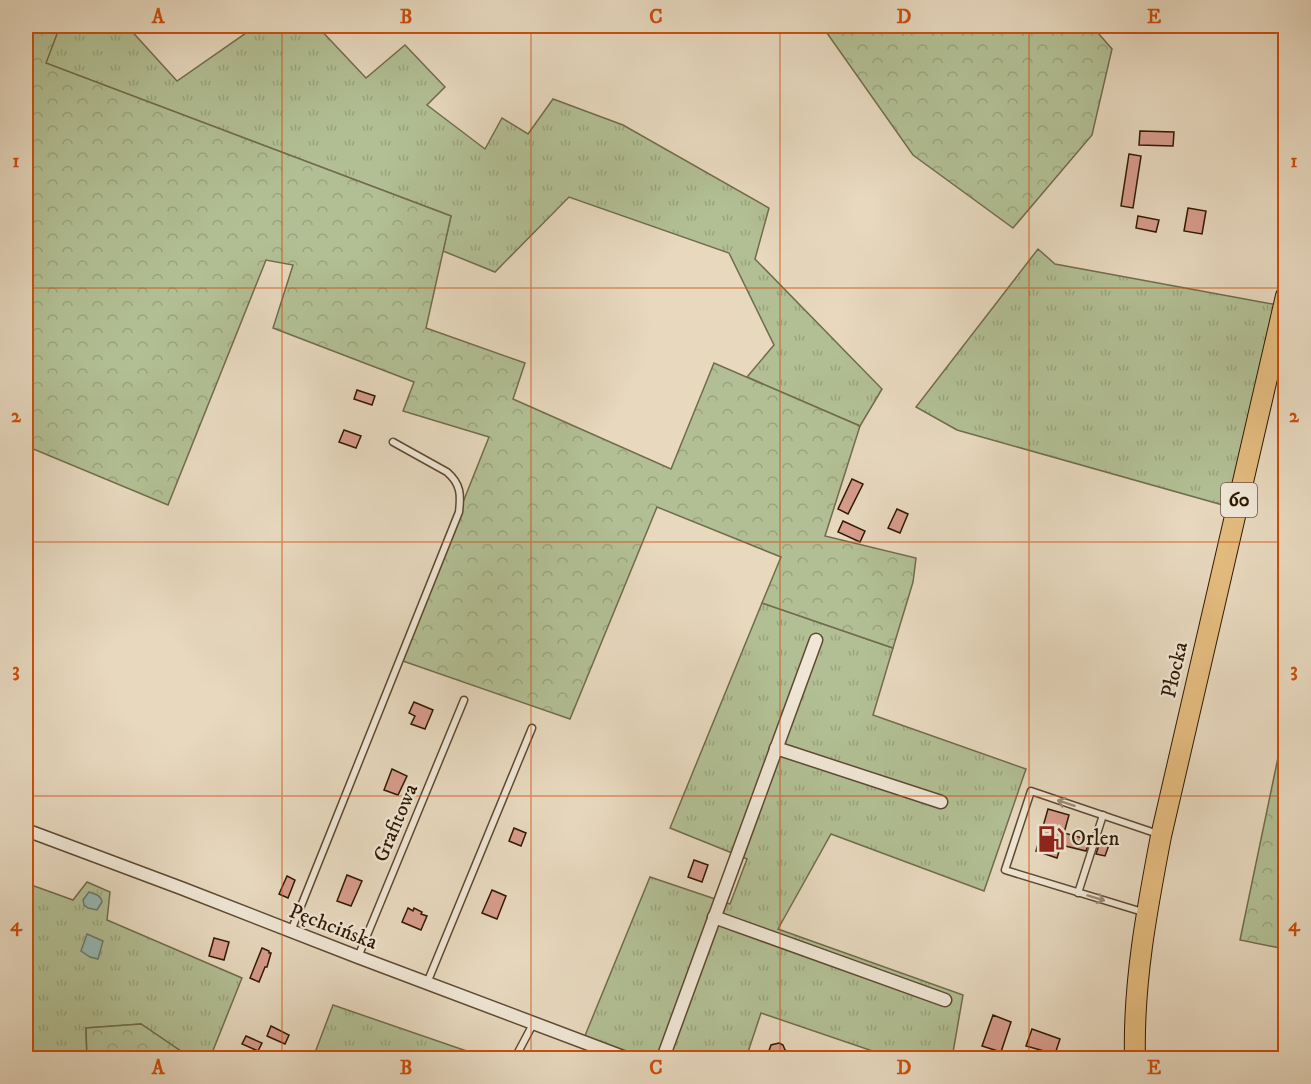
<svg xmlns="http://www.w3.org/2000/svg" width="1311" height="1084" font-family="'IM FELL DW Pica',serif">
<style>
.grass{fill:url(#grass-tufts);stroke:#716c4c;stroke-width:1.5}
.forest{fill:url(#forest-crowns);stroke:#716c4c;stroke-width:1.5}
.water{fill:#97b9b6;stroke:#6e796e;stroke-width:1.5}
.building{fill:#d79c8c;stroke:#301903;stroke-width:1.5}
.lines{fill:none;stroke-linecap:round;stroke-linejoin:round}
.lane-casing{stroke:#5e4932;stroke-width:9}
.street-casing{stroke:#5e4932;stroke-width:15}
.primary-casing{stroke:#301903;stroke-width:22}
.lane{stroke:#efe6d5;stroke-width:6}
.street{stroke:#efe6d5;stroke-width:12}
.primary{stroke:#e4bc7f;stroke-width:20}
.oneway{stroke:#998a76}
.grid{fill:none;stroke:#cc4f0b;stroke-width:1.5;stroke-opacity:0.55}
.labels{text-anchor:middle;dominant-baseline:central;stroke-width:4.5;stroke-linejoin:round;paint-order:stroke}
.shield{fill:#efe6d5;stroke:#695642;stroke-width:1.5}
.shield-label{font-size:20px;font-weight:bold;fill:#301903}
.street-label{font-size:21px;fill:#301903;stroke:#efe6d5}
.poi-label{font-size:21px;fill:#301903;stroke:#efe6d5;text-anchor:start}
.neatline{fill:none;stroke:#cc4f0b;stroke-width:2}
.grid-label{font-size:20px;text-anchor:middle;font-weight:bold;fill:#cc4f0b}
</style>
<defs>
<pattern id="grass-tufts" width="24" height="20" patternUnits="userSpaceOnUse" patternTransform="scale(1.5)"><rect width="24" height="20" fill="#b2bf94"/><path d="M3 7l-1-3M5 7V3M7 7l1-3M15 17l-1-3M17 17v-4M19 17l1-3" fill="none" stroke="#99a47e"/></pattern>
<pattern id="forest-crowns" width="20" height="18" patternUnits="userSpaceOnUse" patternTransform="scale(1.5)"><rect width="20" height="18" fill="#b2bf94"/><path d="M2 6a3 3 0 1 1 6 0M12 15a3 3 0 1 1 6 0" fill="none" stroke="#99a47e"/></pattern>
</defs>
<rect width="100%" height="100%" fill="#e7d8be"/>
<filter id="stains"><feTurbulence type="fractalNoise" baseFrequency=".00333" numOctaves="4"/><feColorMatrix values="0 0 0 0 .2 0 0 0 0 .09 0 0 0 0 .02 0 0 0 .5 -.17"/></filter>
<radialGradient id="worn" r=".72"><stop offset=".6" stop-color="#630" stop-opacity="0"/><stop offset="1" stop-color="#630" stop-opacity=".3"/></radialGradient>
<g class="grass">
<path d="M60 26H127L177 81 256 26H317L366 78 405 45 445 87 427 105 485 149 502 118 528 134 553 99 623 125 769 208 755 259 882 389 860 426 747 377 774 345 729 253 569 197 495 272 443 251 451 216 45 63Z"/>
<path d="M1038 249 1055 264 1283 306 1237 509 957 430 916 407Z"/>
<path d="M762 603 893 648 873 715 1026 769 984 891 831 834 778 929 963 995 952 1058H893L761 1013 746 1058H627L582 1043 650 877 730 904 747 859 670 828Z"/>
<path d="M87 882 110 892 107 920 242 978 210 1058H191L141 1024 86 1028 87 1058H26V883L73 900Z"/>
<path d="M333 1005 487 1058H313Z"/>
</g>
<g class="forest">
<path d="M26 26H60L46 63 451 216 426 328 525 363 513 399 671 469 714 363 860 426 825 536 916 558 913 582 893 648 762 603 781 557 657 507 570 719 400 660 489 437 403 411 414 382 273 328 293 265 266 260 168 505 26 446Z"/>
<path d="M822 26H1092L1112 49 1092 135 1013 228 913 155Z"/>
<path d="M1285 724 1286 949H1285L1240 940Z"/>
<path d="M141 1024 191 1058H87L86 1028Z"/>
</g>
<g class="water">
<path d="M89 892C95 894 101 895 102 902L97 910 88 908 84 905 83 900Z"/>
<path d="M87 934 103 941 98 959 90 957 81 951Z"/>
</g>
<g class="building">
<path d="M1140 131 1174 132 1173 146 1139 145Z"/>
<path d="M1129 154 1141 156 1133 208 1121 206Z"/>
<path d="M1188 208 1206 211 1202 234 1184 231Z"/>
<path d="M1138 216 1159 220 1156 232 1136 228Z"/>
<path d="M357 390 375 396 372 405 354 399Z"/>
<path d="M344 430 361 436 356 448 339 442Z"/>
<path d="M852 479 863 484 848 514 838 509Z"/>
<path d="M897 509 908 514 900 533 888 528Z"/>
<path d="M843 521 865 531 860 542 838 532Z"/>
<path d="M414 702 433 710 425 729 411 724 415 716 409 713Z"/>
<path d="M392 769 407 776 398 795 384 790Z"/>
<path d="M1048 809 1069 815 1064 833 1090 840 1086 851 1061 845 1057 858 1036 851Z"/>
<path d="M514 828 526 833 521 846 509 841Z"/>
<path d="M1100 842 1109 845 1105 856 1096 854Z"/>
<path d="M694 860 708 865 702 882 688 877Z"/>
<path d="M347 875 362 881 351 906 337 901Z"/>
<path d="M287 876 295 880 288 898 279 894Z"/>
<path d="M492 890 506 896 497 919 482 913Z"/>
<path d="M408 908 413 911 414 908 422 912 421 914 427 916 421 930 402 922Z"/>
<path d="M214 938 229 942 224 960 209 956Z"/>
<path d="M262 948 269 951V953H271L267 967H265L259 982 250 978Z"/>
<path d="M993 1015 1011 1022 1001 1052 982 1046Z"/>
<path d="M271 1026 289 1035 285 1044 267 1036Z"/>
<path d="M1032 1029 1060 1039 1055 1054 1026 1046Z"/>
<path d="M246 1036 262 1043 258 1051 242 1044Z"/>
<path d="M779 1043 783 1045 785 1050 787 1051 784 1059H766L771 1045Z"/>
</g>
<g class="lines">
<defs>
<g id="lane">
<path d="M1078 893 1103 815"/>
<path d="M1146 913 1005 870 1031 791 1158 834"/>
<path d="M291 931 459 512C461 495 461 484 447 472L393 442"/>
<path d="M358 957 464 700"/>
<path d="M427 983 532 728"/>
<path d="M515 1058 533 1024"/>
</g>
<g id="street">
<path d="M776 748 941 802"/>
<path d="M26 830 181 888 358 957 626 1058"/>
<path d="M714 917 945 1000"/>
<path d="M663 1058 816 640"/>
</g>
<path id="primary" d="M1135 1058C1133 983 1147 909 1161 836L1286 296"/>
</defs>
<use href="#lane" class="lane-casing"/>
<use href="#street" class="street-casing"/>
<use href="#primary" class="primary-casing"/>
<use href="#lane" class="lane"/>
<use href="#street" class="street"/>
<use href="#primary" class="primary"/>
</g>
<defs><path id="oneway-shaft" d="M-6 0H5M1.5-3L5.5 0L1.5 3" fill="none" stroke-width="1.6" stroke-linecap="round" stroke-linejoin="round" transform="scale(1.5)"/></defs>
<g class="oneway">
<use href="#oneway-shaft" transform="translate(1066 803) rotate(-162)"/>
<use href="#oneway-shaft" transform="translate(1096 898) rotate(17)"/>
</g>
<path class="grid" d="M282 26V1058M531 26V1058M780 26V1058M1029 26V1058M26 288H1286M26 542H1286M26 796H1286"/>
<defs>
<symbol id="fuel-bare" viewBox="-9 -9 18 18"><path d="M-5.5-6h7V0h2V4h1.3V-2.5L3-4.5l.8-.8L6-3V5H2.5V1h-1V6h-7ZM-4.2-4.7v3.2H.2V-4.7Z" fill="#8f2418" stroke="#efe6d5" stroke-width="2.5" paint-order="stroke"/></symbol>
</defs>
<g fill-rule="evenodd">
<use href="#fuel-bare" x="1032" y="820" width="38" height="38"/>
</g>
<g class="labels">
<rect class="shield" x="1221" y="483" width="36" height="34" rx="4.5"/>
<g class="shield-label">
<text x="1239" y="500">60</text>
</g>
<g class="street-label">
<text transform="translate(1175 670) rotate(-77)">Płocka</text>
<text transform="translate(396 823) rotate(-67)">Grafitowa</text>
<text transform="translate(333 927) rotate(21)">Pęchcińska</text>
</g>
<g class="poi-label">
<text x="1071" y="839">Orlen</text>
</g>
</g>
<rect width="1311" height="1084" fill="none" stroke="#e7d8be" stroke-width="66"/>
<rect x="33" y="33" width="1245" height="1018" class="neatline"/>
<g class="grid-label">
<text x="158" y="23">A</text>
<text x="406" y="23">B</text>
<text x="656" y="23">C</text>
<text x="904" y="23">D</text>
<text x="1154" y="23">E</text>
<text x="16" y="167">1</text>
<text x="1294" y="167">1</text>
<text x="16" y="422">2</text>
<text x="1294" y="422">2</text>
<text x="16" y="676">3</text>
<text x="1294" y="676">3</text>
<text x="16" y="931">4</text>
<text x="1294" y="931">4</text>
<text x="158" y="1074">A</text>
<text x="406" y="1074">B</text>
<text x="656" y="1074">C</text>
<text x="904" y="1074">D</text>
<text x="1154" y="1074">E</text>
</g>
<rect width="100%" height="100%" filter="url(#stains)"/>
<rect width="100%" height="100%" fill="url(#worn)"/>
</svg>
